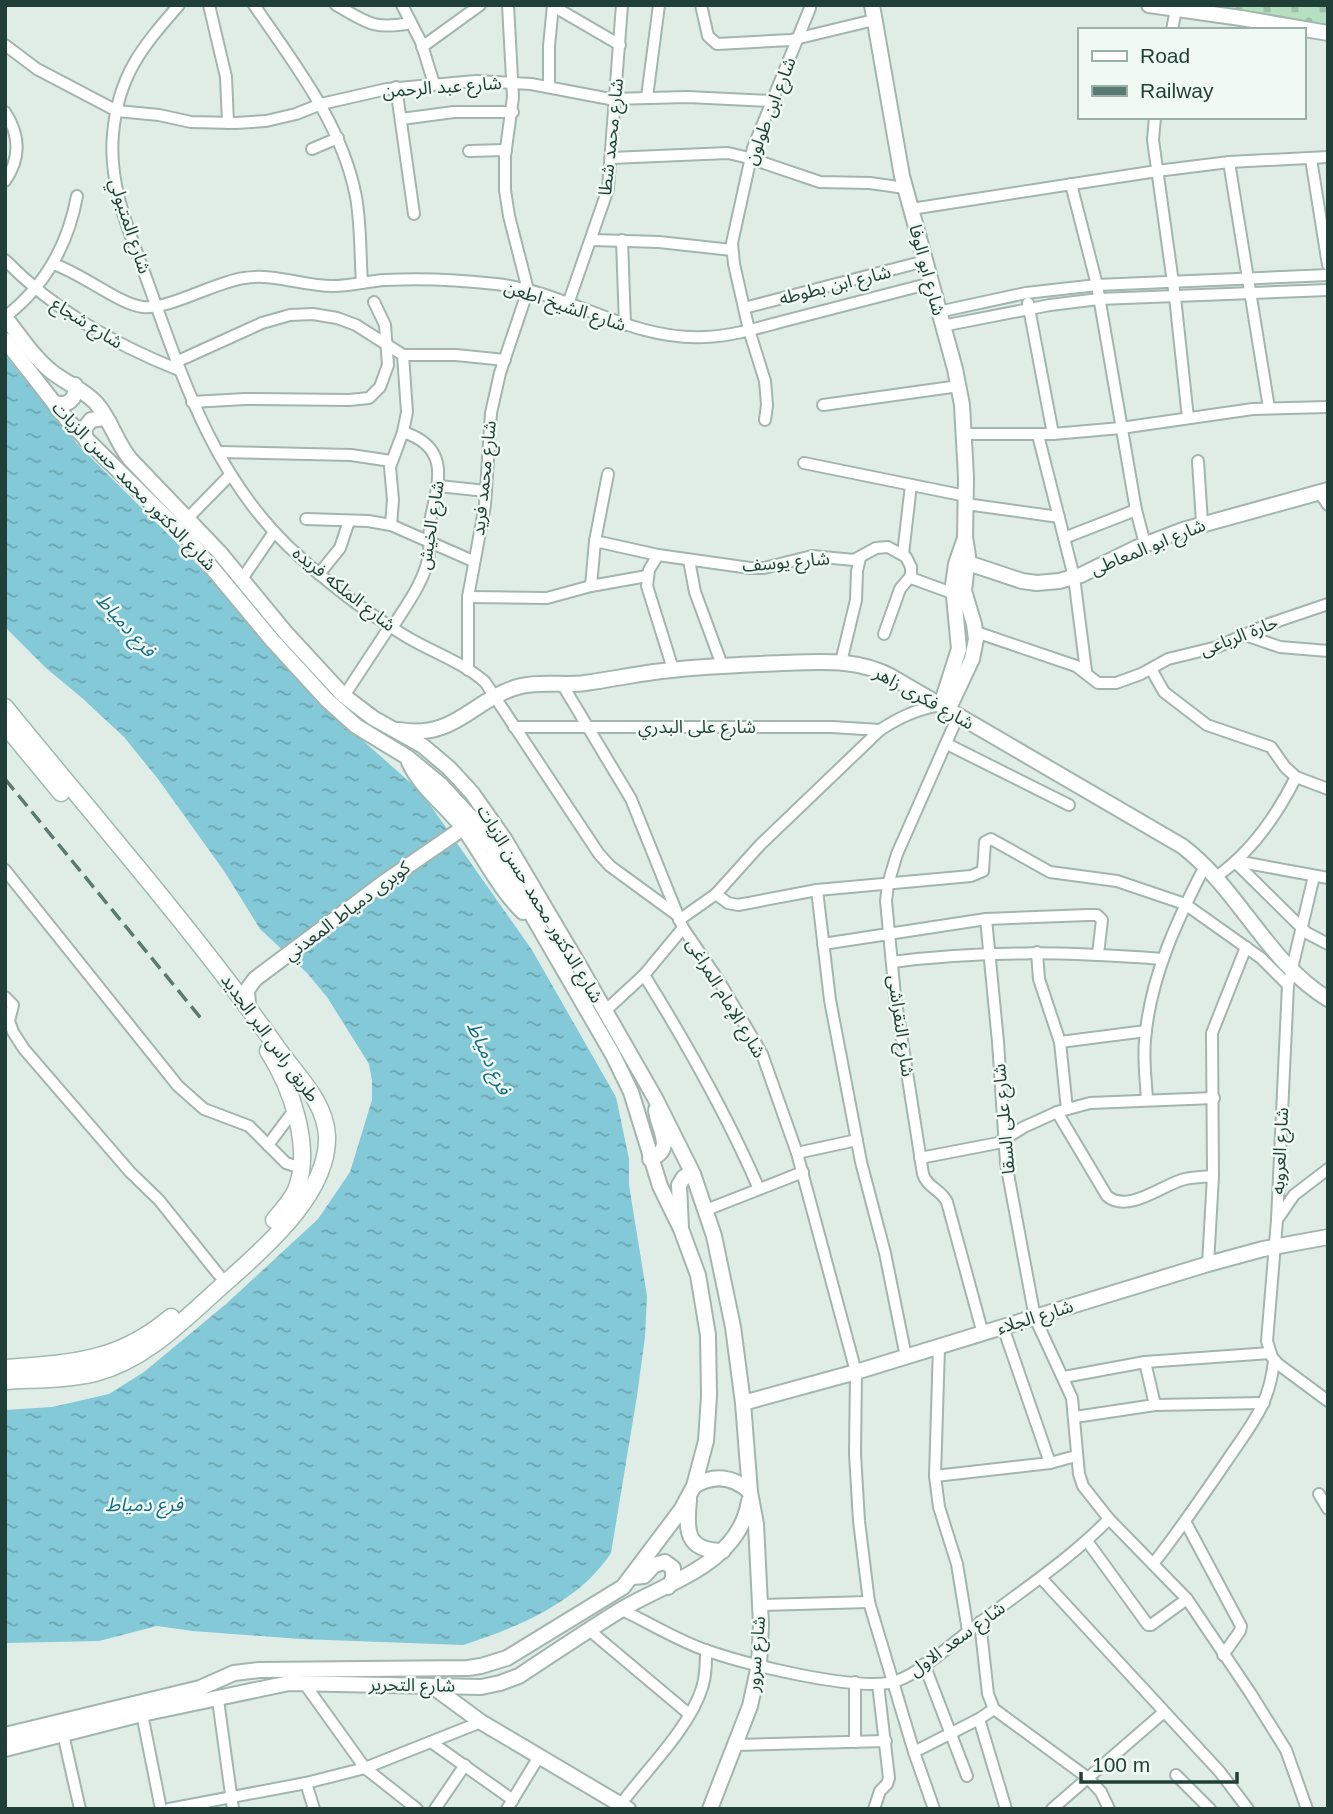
<svg xmlns="http://www.w3.org/2000/svg" width="1333" height="1814" font-family="Helvetica,'Noto Sans Arabic',sans-serif">
<style>
.cemetery{fill:url(#cemetery-stones)}
.water{fill:url(#water-ripples)}
.lines{fill:none;stroke-linecap:round;stroke-linejoin:round}
.minor-casing{stroke:#a2b5af;stroke-width:14}
.tertiary-casing{stroke:#a2b5af;stroke-width:18}
.secondary-casing{stroke:#9eb9b0;stroke-width:19}
.minor{stroke:#fff;stroke-width:10}
.tertiary{stroke:#fff;stroke-width:14}
.secondary{stroke:#fff;stroke-width:16}
.rail{stroke:#5a7b72;stroke-width:3.5;stroke-dasharray:14 7;stroke-linecap:butt}
.labels{text-anchor:middle;dominant-baseline:central;stroke-width:5;stroke-linejoin:round;paint-order:stroke}
.street-label{font-size:18px;fill:#1f3f37;stroke:#f1f9f5}
.water-label{font-size:19px;font-style:italic;fill:#146d80;stroke:#f1f9f5}
</style>
<defs>
<pattern id="cemetery-stones" width="16" height="16" patternUnits="userSpaceOnUse" patternTransform="scale(1.75)"><rect width="16" height="16" fill="#b7e0c3"/><path d="M2 7V4a2 2 0 0 1 4 0v3zM10 15v-3a2 2 0 0 1 4 0v3z" fill="#9dc1a8"/></pattern>
<pattern id="water-ripples" width="26" height="14" patternUnits="userSpaceOnUse" patternTransform="scale(1.75)"><rect width="26" height="14" fill="#83c9d7"/><path d="M2 4q2-2 4 0t4 0M15 11q2-2 4 0t4 0" fill="none" stroke="#6ba5af"/></pattern>
</defs>
<rect width="100%" height="100%" fill="#e0ede7"/>
<path class="cemetery" d="M1182 5H1328V27Z"/>
<path class="water" d="M5 355 78 445 187 553 316 699 421 792 532 950 616 1097 629 1159V1185L647 1296 645 1337 637 1396 611 1553C578 1603 518 1627 463 1645L300 1639 193 1631 157 1626 99 1641 5 1643V1410L52 1407 109 1394 144 1372 226 1304 318 1219 350 1172 372 1100V1081L369 1064 327 997 307 973 260 929 224 871 158 779 124 737 82 698 46 668 5 627Z"/>
<g class="lines">
<defs>
<g id="minor">
<path d="M179 5C142 47 118 76 113 134 108 187 131 235 148 283 183 379 213 474 289 547 325 581 365 612 407 637 432 652 464 663 485 682L599 854 610 866 677 915"/>
<path d="M209 5 226 77 228 123"/>
<path d="M254 5C295 65 342 124 356 197 361 225 360 254 362 283"/>
<path d="M336 5C368 23 373 30 411 23"/>
<path d="M402 5 421 42 434 84"/>
<path d="M701 5 708 36 717 44 791 40 874 20"/>
<path d="M553 6 620 45"/>
<path d="M1172 30 1176 9"/>
<path d="M5 45 37 69 117 111 159 115 191 122 236 123 266 121 296 114 321 104 387 89 476 81 531 84 610 99 688 97 771 101"/>
<path d="M422 47 480 5"/>
<path d="M549 86V46L553 5"/>
<path d="M396 87 414 214"/>
<path d="M647 97 659 5"/>
<path d="M5 112C20 135 21 158 5 181"/>
<path d="M1155 117 1153 140 1175 297 1188 418"/>
<path d="M401 119 454 112H513"/>
<path d="M312 149 338 138"/>
<path d="M469 151 506 150"/>
<path d="M611 158 728 153 749 158 820 182 870 183 905 188"/>
<path d="M1311 159 1328 265"/>
<path d="M1229 162 1269 408"/>
<path d="M1071 184 1097 285 1136 510 1145 544"/>
<path d="M911 209 1157 171 1229 162 1328 157"/>
<path d="M592 240 659 242 732 250"/>
<path d="M622 240 625 325"/>
<path d="M5 260C55 311 114 344 179 370"/>
<path d="M53 264C80 272 120 305 143 307 168 310 215 282 244 278 275 273 302 286 333 286 351 286 368 281 385 280 421 278 461 280 496 284 569 292 630 341 705 337 735 336 764 326 792 319 838 307 885 295 931 283"/>
<path d="M1028 303 1053 434"/>
<path d="M568 304 608 189 622 5"/>
<path d="M744 308 925 261"/>
<path d="M938 312 1026 293 1097 285 1328 275"/>
<path d="M5 317C45 286 68 245 77 196"/>
<path d="M942 326 1050 305 1099 299 1328 290"/>
<path d="M176 362 262 323 290 315 313 314 337 318 356 325 403 355H456L505 360"/>
<path d="M192 402 245 399 349 400 369 398 380 387 388 365 385 325 374 302"/>
<path d="M823 405 959 386"/>
<path d="M765 420 767 405 765 381 749 330 734 264 732 243 753 148 810 8"/>
<path d="M964 434H1053L1121 428 1253 409 1328 407"/>
<path d="M1038 435 1074 577 1086 671"/>
<path d="M219 452 351 455 391 461"/>
<path d="M1198 461 1202 523"/>
<path d="M804 463 966 496"/>
<path d="M439 486 486 491"/>
<path d="M1319 492 1328 505"/>
<path d="M966 504 1059 517"/>
<path d="M188 518 230 475"/>
<path d="M306 519 368 521 391 525 473 561"/>
<path d="M391 525 393 500 390 467 403 432 407 412 403 355"/>
<path d="M1064 538 1136 510"/>
<path d="M595 541 658 555 750 568H764L812 556 854 560 876 548 888 547 906 557 911 567V578L952 593"/>
<path d="M903 554 911 485"/>
<path d="M658 555 649 570 647 586 673 669"/>
<path d="M689 560 695 592 722 665"/>
<path d="M319 574 340 548 349 521"/>
<path d="M242 579 274 532"/>
<path d="M591 586 595 541 608 474"/>
<path d="M468 597 547 598 591 586 647 576"/>
<path d="M392 628C405 607 422 585 428 560 431 546 428 531 431 517 439 480 450 447 403 432"/>
<path d="M976 632 1076 666 1098 683H1116L1141 674 1168 659 1217 647 1269 624 1328 604"/>
<path d="M884 634 900 589 910 577"/>
<path d="M1245 635 1280 647 1328 651"/>
<path d="M841 662 856 600 857 571 860 558"/>
<path d="M1151 669 1164 692 1207 725 1271 747 1285 767 1296 777 1328 789"/>
<path d="M468 670V597L485 505 491 413 500 373 528 290 509 216 505 190V156L513 97 508 5"/>
<path d="M562 684 631 799 683 928 719 981 762 1054 797 1153 856 1372 855 1454 859 1521 869 1602 914 1752 934 1809"/>
<path d="M344 696 390 626"/>
<path d="M958 716 897 854 888 884 886 901 895 996 923 1174C927 1188 941 1189 947 1202L983 1334"/>
<path d="M514 727H832L880 730"/>
<path d="M947 744 1069 805"/>
<path d="M1236 861 1328 878"/>
<path d="M1235 862 1307 933 1328 944"/>
<path d="M5 870 178 1086 204 1109 249 1126 286 1163 301 1168"/>
<path d="M1314 876 1288 985 1277 1220 1267 1341 1272 1357 1278 1364 1328 1401"/>
<path d="M1216 877C1250 853 1277 815 1296 777"/>
<path d="M817 890 830 1000 861 1162 885 1253 906 1357"/>
<path d="M716 894 728 903 738 905 817 890 971 876 983 871 985 842 991 839 1050 872 1117 881 1185 904 1261 958 1288 985"/>
<path d="M986 919 998 1042 1006 1163 1035 1318 1072 1398 1079 1474 1083 1486 1109 1519 1187 1599 1251 1694 1286 1750 1307 1809"/>
<path d="M679 920 716 894 760 845 880 730C900 717 917 709 941 705"/>
<path d="M823 944 986 919 1088 915H1097L1102 920 1098 954"/>
<path d="M1037 952 1039 979 1060 1042 1067 1109"/>
<path d="M892 962C983 950 1071 952 1162 959"/>
<path d="M644 975C687 1044 727 1115 759 1189"/>
<path d="M5 997 13 1005 9 1021 13 1032 24 1049 130 1172 159 1200 219 1275"/>
<path d="M605 1011 644 975 683 928"/>
<path d="M1060 1042 1146 1031"/>
<path d="M1147 1100C1146 1080 1143 1059 1145 1040 1150 978 1177 920 1205 866"/>
<path d="M1057 1112 1107 1196C1129 1214 1163 1184 1185 1179 1194 1177 1204 1177 1213 1176"/>
<path d="M268 1145 295 1109"/>
<path d="M797 1153 857 1140"/>
<path d="M920 1158 998 1143 1024 1127 1057 1112 1090 1103 1214 1098"/>
<path d="M706 1210 803 1172"/>
<path d="M1279 1217 1294 1195 1328 1169"/>
<path d="M1208 1264 1213 1176 1212 1033 1246 947"/>
<path d="M1003 1327 1050 1463"/>
<path d="M939 1347 935 1476 939 1507 957 1564 968 1631"/>
<path d="M1145 1362 1155 1405"/>
<path d="M1064 1377 1145 1362 1270 1353"/>
<path d="M1075 1417 1155 1405 1264 1403"/>
<path d="M935 1476 1050 1463 1076 1456"/>
<path d="M1319 1494 1328 1509"/>
<path d="M1186 1523 1241 1626 1240 1631 1223 1655"/>
<path d="M1087 1541 1148 1625H1151L1187 1599"/>
<path d="M1153 1564C1179 1531 1202 1497 1226 1462 1250 1426 1270 1405 1274 1360"/>
<path d="M1041 1578 1220 1772 1248 1809"/>
<path d="M760 1605 869 1602"/>
<path d="M622 1610C650 1623 678 1641 708 1651 749 1665 847 1689 889 1683 916 1678 951 1644 973 1628 1019 1592 1068 1561 1109 1519"/>
<path d="M980 1622 988 1694 994 1709 1088 1778 1101 1792 1109 1809"/>
<path d="M589 1630 689 1714"/>
<path d="M924 1664 967 1776"/>
<path d="M855 1682V1742"/>
<path d="M304 1683 365 1768 417 1809"/>
<path d="M218 1700 233 1809"/>
<path d="M142 1714 161 1809"/>
<path d="M979 1719 1006 1809"/>
<path d="M63 1734 80 1809"/>
<path d="M431 1742 513 1800"/>
<path d="M736 1745 886 1741"/>
<path d="M914 1752 979 1719 994 1709"/>
<path d="M1176 1775 1210 1809"/>
<path d="M306 1783 314 1809"/>
<path d="M621 1804C646 1770 689 1729 702 1688 706 1676 706 1663 706 1650"/>
<path d="M169 1809 306 1783 365 1768 481 1722"/>
<path d="M435 1809 465 1765"/>
<path d="M507 1809 540 1755"/>
<path d="M874 1809 880 1791 887 1784 889 1778 878 1684"/>
<path d="M1052 1809 1164 1712"/>
</g>
<g id="tertiary">
<path d="M872 5 902 176 955 369 962 405 966 477 965 537 968 556 964 591 974 624 976 639 972 659 948 710"/>
<path d="M1149 5 1241 18 1328 33"/>
<path d="M5 317C19 335 33 357 52 372 66 383 83 389 96 403 111 420 116 442 130 459L220 553 285 632 344 696 373 718 423 746 449 768 472 793 505 840 580 967 655 1098 693 1174 714 1236 733 1327 743 1403 750 1492 756 1524 761 1625 759 1665 750 1706 710 1809"/>
<path d="M5 340 69 422 188 539 272 640 327 700 356 726 407 757 441 785 477 824 492 846 613 1055 631 1092 660 1186 681 1229 698 1275 708 1335 709 1396 706 1441 694 1486 681 1510 623 1587 507 1658 481 1666 468 1668 259 1670 234 1673 200 1688 5 1735"/>
<path d="M54 403C68 407 77 399 75 385"/>
<path d="M86 440 84 429 91 420 103 418 109 422"/>
<path d="M968 563 1022 581 1037 583 1059 581 1081 575 1136 548 1183 530 1328 490"/>
<path d="M941 705 959 649 953 585 956 564 965 538"/>
<path d="M399 730C456 740 473 698 521 686 543 681 564 686 585 683 608 680 631 675 654 672 696 666 739 665 782 663 820 662 857 658 892 677L1182 846C1239 889 1267 962 1328 999"/>
<path d="M409 762C421 789 446 805 464 829 484 856 498 888 523 912"/>
<path d="M248 1005 247 990 255 979 383 883 463 828"/>
<path d="M650 1159C676 1149 658 1130 656 1110"/>
<path d="M681 1228 679 1185 684 1177 693 1174"/>
<path d="M743 1403 856 1372 1208 1264 1263 1249 1328 1237"/>
<path d="M694 1486C714 1474 733 1476 750 1492"/>
<path d="M689 1500C686 1530 685 1551 723 1551"/>
<path d="M632 1577 644 1576 654 1565 665 1562 673 1568V1579L668 1587"/>
<path d="M432 1686 481 1722 628 1809"/>
<path d="M5 1749 142 1714 289 1683 481 1687 500 1683 519 1676C552 1654 585 1632 619 1611 666 1582 739 1565 749 1501"/>
</g>
<g id="secondary">
<path d="M5 707C96 819 192 928 276 1046 295 1074 325 1100 327 1136 329 1191 269 1244 232 1277 190 1313 150 1359 95 1373 66 1380 35 1379 5 1381"/>
<path d="M5 725 61 793"/>
<path d="M268 1051C291 1086 313 1148 296 1190 291 1201 282 1211 274 1220"/>
<path d="M5 1368C71 1363 118 1362 171 1317"/>
</g>
</defs>
<use href="#minor" class="minor-casing"/>
<use href="#tertiary" class="tertiary-casing"/>
<use href="#secondary" class="secondary-casing"/>
<use href="#minor" class="minor"/>
<use href="#tertiary" class="tertiary"/>
<use href="#secondary" class="secondary"/>
<path class="rail" d="M5 779 204 1022"/>
</g>
<g class="labels">
<g class="street-label">
<text transform="translate(442 87) rotate(-4)">شارع عبد الرحمن</text>
<text transform="translate(770 111) rotate(-69)">شارع ابن طولون</text>
<text transform="translate(611 137) rotate(-84)">شارع محمد شطا</text>
<text transform="translate(130 226) rotate(72)">شارع المتبولي</text>
<text transform="translate(927 270) rotate(75)">شارع ابو الوفا</text>
<text transform="translate(835 285) rotate(-14)">شارع ابن بطوطه</text>
<text transform="translate(565 306) rotate(18)">شارع الشيخ اطعن</text>
<text transform="translate(87 323) rotate(32)">شارع شجاع</text>
<text transform="translate(484 478) rotate(-84)">شارع محمد فريد</text>
<text transform="translate(134 486) rotate(46)">شارع الدكتور محمد حسن الزيات</text>
<text transform="translate(431 525) rotate(-81)">شارع الخيش</text>
<text transform="translate(1148 547) rotate(-22)">شارع ابو المعاطى</text>
<text transform="translate(786 562) rotate(-5)">شارع يوسف</text>
<text transform="translate(344 589) rotate(38)">شارع الملكه فريده</text>
<text transform="translate(1239 636) rotate(-21)">حارة الرباعى</text>
<text transform="translate(924 698) rotate(29)">شارع فكرى زاهر</text>
<text x="697" y="727">شارع على البدري</text>
<text transform="translate(540 904) rotate(59)">شارع الدكتور محمد حسن الزيات</text>
<text transform="translate(347 911) rotate(-37)">كوبرى دمياط المعدني</text>
<text transform="translate(726 998) rotate(59)">شارع الإمام المراغى</text>
<text transform="translate(901 1026) rotate(82)">شارع النقراشى</text>
<text transform="translate(270 1038) rotate(54)">طريق راس البر الجديد</text>
<text transform="translate(1004 1119) rotate(-95)">شارع على السقا</text>
<text transform="translate(1280 1151) rotate(-87)">شارع العروبه</text>
<text transform="translate(1035 1317) rotate(-17)">شارع الجلاء</text>
<text transform="translate(957 1639) rotate(-36)">شارع سعد الاول</text>
<text transform="translate(756 1654) rotate(-85)">شارع سرور</text>
<text transform="translate(412 1685) rotate(1)">شارع التحرير</text>
</g>
<g class="water-label">
<text transform="translate(126 625) rotate(48)">فرع دمياط</text>
<text transform="translate(489 1058) rotate(65)">فرع دمياط</text>
<text x="144" y="1504">فرع دمياط</text>
</g>
</g>
<rect width="1333" height="1814" fill="none" stroke="#1f3f37" stroke-width="14"/>
<rect x="1078" y="28" width="228" height="91" fill="#f1f9f5" stroke="#9dafa9" stroke-width="2"/>
<rect x="1092" y="51" width="35" height="10" fill="#ffffff" stroke="#9dafa9" stroke-width="2"/>
<text x="1140" y="63" font-size="21" fill="#1f3f37">Road</text>
<rect x="1092" y="86" width="35" height="10" fill="#5a7b72" stroke="#9dafa9" stroke-width="2"/>
<text x="1140" y="98" font-size="21" fill="#1f3f37">Railway</text>
<path d="M1081 1772v10h156v-10" fill="none" stroke="#1f3f37" stroke-width="3.5"/>
<text x="1092" y="1772" font-size="21" fill="#1f3f37" stroke="#f1f9f5" stroke-width="5" paint-order="stroke">100 m</text>
</svg>
